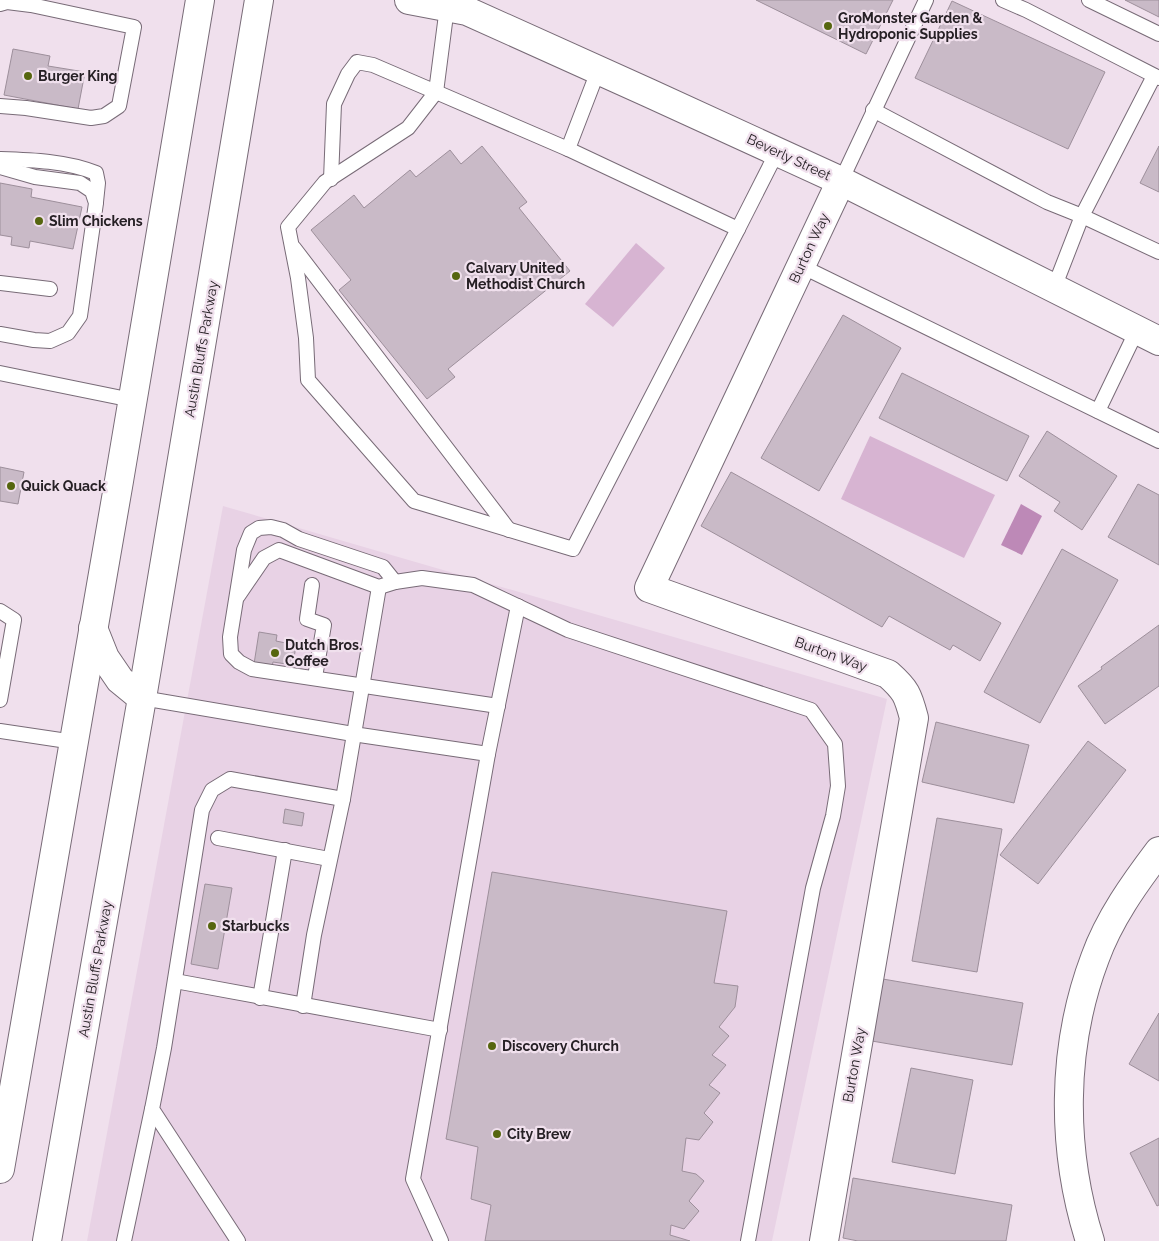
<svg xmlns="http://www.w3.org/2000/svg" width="1159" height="1241" font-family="Raleway,sans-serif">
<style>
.built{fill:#e8d2e5}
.green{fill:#d7b4d2}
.water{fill:#bd89b7}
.building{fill:#c9bac7;stroke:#9d8f9b}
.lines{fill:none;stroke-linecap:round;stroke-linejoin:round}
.service-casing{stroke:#786b77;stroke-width:16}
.minor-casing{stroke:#786b77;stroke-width:30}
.tertiary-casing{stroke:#786b77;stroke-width:30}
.primary-casing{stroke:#786b77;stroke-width:30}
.service{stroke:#fff;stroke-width:14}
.minor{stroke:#fff;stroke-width:28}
.tertiary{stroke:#fff;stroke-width:28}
.primary{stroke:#fff;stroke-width:28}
.poi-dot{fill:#56660f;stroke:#f0e0ed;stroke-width:2}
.labels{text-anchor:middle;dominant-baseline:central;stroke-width:4.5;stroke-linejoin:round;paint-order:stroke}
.poi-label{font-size:14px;font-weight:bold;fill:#262025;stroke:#f0e0ed;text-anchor:start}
.street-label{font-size:14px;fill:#262025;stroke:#f0e0ed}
</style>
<rect width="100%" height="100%" fill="#f0e0ed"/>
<path class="built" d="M223 506 887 699 772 1241H87Z"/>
<g class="green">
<path d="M636 243 665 268 613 327 585 304Z"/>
<path d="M870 436 995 495 964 558 841 499Z"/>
</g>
<path class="water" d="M1021 504 1042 516 1022 555 1001 545Z"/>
<g class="building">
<path d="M756 0H893L866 54Z"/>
<path d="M1125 0H1159V17Z"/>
<path d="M952 1 1105 72 1068 149 915 78Z"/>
<path d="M13 49 50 56 48 66 85 72 78 109 4 95Z"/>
<path d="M482 146 527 202 519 208 570 271 448 369 455 377 427 399 339 290 351 280 311 230 354 195 364 208 410 170 416 177 450 150 461 164Z"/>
<path d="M1159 146V192L1140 183Z"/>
<path d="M0 183 32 189 31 197 82 207 73 249 30 241 29 248 11 245 12 237 0 235Z"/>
<path d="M843 315 901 348 819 491 761 458Z"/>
<path d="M902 373 1029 436 1007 481 879 418Z"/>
<path d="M1047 431 1117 476 1082 530 1054 511 1060 502 1019 476Z"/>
<path d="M0 467 24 472 18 504 0 501Z"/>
<path d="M731 472 1001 623 980 661 953 645 950 650 889 616 882 627 701 526Z"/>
<path d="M1138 484 1159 495V565L1108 537Z"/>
<path d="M1062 549 1118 580 1040 723 984 692Z"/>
<path d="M1159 625V686L1105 724 1078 686 1102 669 1101 667Z"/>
<path d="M259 632 277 635 276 641 296 645 293 665 273 662 272 667 254 664Z"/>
<path d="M936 722 1029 745 1014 803 922 782Z"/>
<path d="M1088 741 1126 770 1038 884 1000 855Z"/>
<path d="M285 809 304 813 302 826 283 823Z"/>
<path d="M937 818 1002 829 977 972 912 961Z"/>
<path d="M492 872 727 911 714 983 738 986 735 1007 719 1027 729 1036 712 1055 726 1065 709 1085 720 1093 704 1113 713 1122 699 1140 686 1138 682 1171 696 1174 704 1181 689 1201 699 1211 684 1229 671 1225 670 1235 690 1241H485L491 1205 471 1199 478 1147 446 1139Z"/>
<path d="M205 884 232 888 218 969 191 964Z"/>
<path d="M877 978 1023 1003 1012 1065 866 1040Z"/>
<path d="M1159 1013V1081L1129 1064Z"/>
<path d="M911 1068 973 1080 955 1174 892 1162Z"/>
<path d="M1159 1138V1205L1157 1206 1130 1153Z"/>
<path d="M853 1178 1012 1205 1006 1241H858L843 1238Z"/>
</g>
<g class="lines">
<defs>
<g id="service">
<path d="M1003 0 1026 10 1159 78"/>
<path d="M1089 0 1159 34"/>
<path d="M0 4 7 2 31 5 134 27 119 106 104 116 91 118 26 108 0 106"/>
<path d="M1154 76 1082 216 1159 252"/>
<path d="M436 92 568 149 738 229 573 549 414 501 308 380 306 338 298 278 288 227 325 182 408 128Z"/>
<path d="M873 110 1047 202 1082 216 1054 288"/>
<path d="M568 149 598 71"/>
<path d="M0 159C32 160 66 161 96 173L98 183 96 202"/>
<path d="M0 167 35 177 80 183 92 191 96 203 80 316 68 333 50 341 34 340 0 334"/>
<path d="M331 179 334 104 348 74 357 62 373 65 436 92 447 7"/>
<path d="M841 181 926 0"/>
<path d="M738 229 777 152"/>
<path d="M294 248 509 530"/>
<path d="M801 266 1159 441"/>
<path d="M0 283 50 289"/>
<path d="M0 373 132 400"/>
<path d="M1098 411 1137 330"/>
<path d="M395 582 383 567 299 539 283 530 271 527 259 528 251 533 244 550 230 637 231 654 239 662 252 669 498 706"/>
<path d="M312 585 307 619 324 625 315 677"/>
<path d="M238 596 264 558 279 550 379 587 395 582 422 578 473 585 568 630 811 710 835 744 838 786 833 816 813 888 748 1241"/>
<path d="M0 611 14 620 0 700"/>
<path d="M142 698 353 734 488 754 413 1179 441 1241"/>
<path d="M0 731 74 742"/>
<path d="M488 754 518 606"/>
<path d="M218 838 329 859"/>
<path d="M175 981 440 1030"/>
<path d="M260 998 285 850"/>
<path d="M303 1006 314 935 343 799 379 587"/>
<path d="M124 1241 152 1109"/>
<path d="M238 1241 152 1109 164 1048 202 810 212 790 230 779 343 799"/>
</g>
<g id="minor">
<path d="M409 0 467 11 649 93 841 181 1159 341"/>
<path d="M824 1241 914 718C908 695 906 690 888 674L649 588 841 181"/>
</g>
<path id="tertiary" d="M1090 1241C1061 1150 1061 1048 1095 958 1109 919 1134 884 1159 851"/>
<g id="primary">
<path d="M93 628 105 658 120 680 142 698"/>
<path d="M0 1169 119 481 200 0"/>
<path d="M47 1241 142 698 259 0"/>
</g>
</defs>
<use href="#service" class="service-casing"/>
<use href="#minor" class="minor-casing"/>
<use href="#tertiary" class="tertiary-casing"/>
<use href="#primary" class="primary-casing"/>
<use href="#service" class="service"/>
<use href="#minor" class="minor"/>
<use href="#tertiary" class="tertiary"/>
<use href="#primary" class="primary"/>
</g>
<g class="poi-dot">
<circle cx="828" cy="26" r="5"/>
<circle cx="28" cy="76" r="5"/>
<circle cx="39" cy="221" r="5"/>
<circle cx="456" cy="276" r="5"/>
<circle cx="11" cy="486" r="5"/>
<circle cx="275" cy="653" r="5"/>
<circle cx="212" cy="926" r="5"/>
<circle cx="492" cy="1046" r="5"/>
<circle cx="497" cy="1134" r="5"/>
</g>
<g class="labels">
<g class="poi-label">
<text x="838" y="18">GroMonster Garden &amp;<tspan x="838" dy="16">Hydroponic Supplies</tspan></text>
<text x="38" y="76">Burger King</text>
<text x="49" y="221">Slim Chickens</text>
<text x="466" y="268">Calvary United<tspan x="466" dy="16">Methodist Church</tspan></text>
<text x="21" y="486">Quick Quack</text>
<text x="285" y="645">Dutch Bros.<tspan x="285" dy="16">Coffee</tspan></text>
<text x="222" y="926">Starbucks</text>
<text x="502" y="1046">Discovery Church</text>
<text x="507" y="1134">City Brew</text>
</g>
<g class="street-label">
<text transform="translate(789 157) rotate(25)">Beverly Street</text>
<text transform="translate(809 248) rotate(-65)">Burton Way</text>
<text transform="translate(201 349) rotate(-80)">Austin Bluffs Parkway</text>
<text transform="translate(831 654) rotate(20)">Burton Way</text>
<text transform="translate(95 969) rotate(-80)">Austin Bluffs Parkway</text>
<text transform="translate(854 1065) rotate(-80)">Burton Way</text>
</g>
</g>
</svg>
